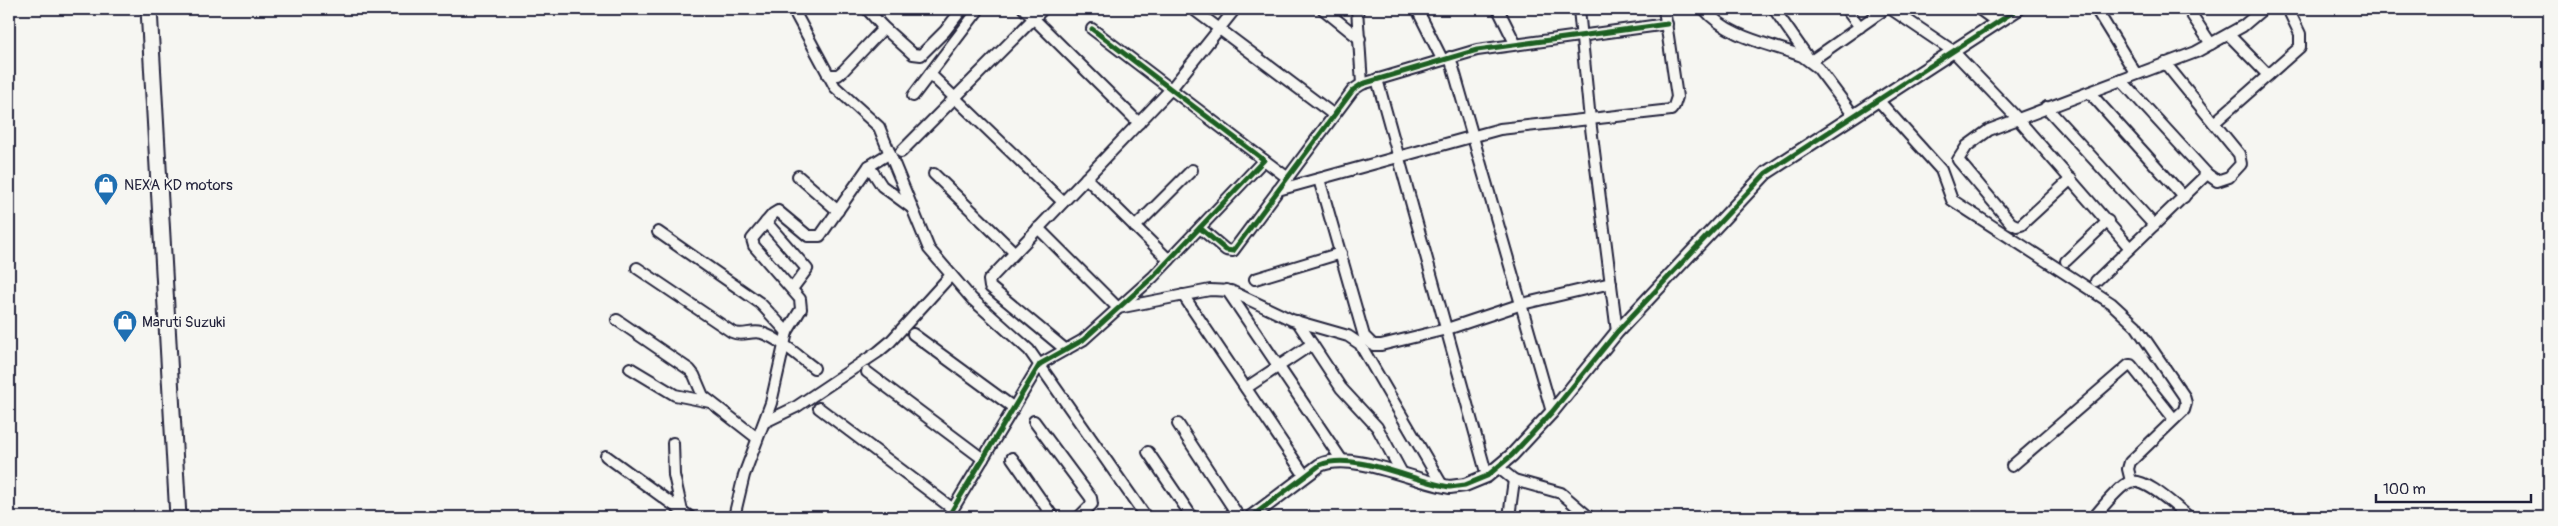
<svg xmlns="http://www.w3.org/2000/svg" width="2558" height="526" font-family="Pangolin,sans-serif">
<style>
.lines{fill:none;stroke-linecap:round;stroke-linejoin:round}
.minor-casing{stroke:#22223b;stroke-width:14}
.tertiary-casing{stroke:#22223b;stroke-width:16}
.primary-casing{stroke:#22223b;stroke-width:19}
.minor{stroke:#f6f6f2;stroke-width:10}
.tertiary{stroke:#f6f6f2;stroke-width:12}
.primary{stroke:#f6f6f2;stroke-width:15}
.cycleway-casing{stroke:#f6f6f2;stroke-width:8}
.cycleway{stroke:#1b5e20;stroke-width:5}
.labels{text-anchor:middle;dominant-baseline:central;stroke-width:4;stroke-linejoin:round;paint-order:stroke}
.poi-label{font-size:15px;fill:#22223b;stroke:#f6f6f2;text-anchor:start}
</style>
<rect width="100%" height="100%" fill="#f6f6f2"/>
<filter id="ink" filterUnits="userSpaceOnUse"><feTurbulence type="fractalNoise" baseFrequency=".02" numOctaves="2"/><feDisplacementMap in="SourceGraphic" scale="10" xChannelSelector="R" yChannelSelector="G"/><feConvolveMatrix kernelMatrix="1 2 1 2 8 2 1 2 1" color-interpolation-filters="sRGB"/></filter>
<g filter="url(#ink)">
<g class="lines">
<defs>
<g id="minor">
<path d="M793 9 835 87 879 127 929 249 972 299 1029 350 1146 517"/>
<path d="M1024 9 1139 123"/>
<path d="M1193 9 1334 115"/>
<path d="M1323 9 1360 39"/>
<path d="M1357 9 1362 84"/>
<path d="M1417 9 1442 59"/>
<path d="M1498 9 1515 43"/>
<path d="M1579 9 1590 120 1617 332"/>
<path d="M1704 9C1729 38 1767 43 1802 56L1818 68 1854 116"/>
<path d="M1774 9 1809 59"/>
<path d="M1846 9 1860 27"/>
<path d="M1891 9 1953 51 2017 118 2130 248"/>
<path d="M1979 9 1997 22"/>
<path d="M2096 9 2136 74"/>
<path d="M2188 9 2211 44"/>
<path d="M882 26 913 54 921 55 945 31 962 9"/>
<path d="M2229 35 2268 75"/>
<path d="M1450 57 1552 412"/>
<path d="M1811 61 1885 9"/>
<path d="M930 74 1063 202"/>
<path d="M828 75H838L843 71 881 31 882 26 867 9"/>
<path d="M1377 79 1487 476"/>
<path d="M2121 80 2207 174 2217 181 2229 177 2241 164 2239 154 2165 63"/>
<path d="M2090 93 2184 197"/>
<path d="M913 96 979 9"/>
<path d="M1878 100 1941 170 1952 200 2111 303 2136 326 2184 396 2186 403 2184 410 2130 462 2128 469 2131 481"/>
<path d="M2046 107 2154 225"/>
<path d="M2214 123 2300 47V34L2288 9"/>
<path d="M901 152 1043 9"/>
<path d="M1264 160 1288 178"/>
<path d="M869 166 882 186 912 208"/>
<path d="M934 174 1014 252"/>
<path d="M798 176 838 211"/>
<path d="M1086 178 1169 260"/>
<path d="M1319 179 1364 336 1373 345H1381L1447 329 1522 304 1611 283"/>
<path d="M2071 179 2021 225 2017 226 2011 223 1958 160 1967 146 1989 130 2196 52 2243 26 2263 9"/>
<path d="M1278 190 1500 129 1671 110 1674 106 1677 97 1664 9"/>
<path d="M766 222 807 269 792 289"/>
<path d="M1135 227 1192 170"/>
<path d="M1038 228 1118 308 1210 290 1231 291 1292 320 1348 336 1360 344 1364 351 1442 485"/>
<path d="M1200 228 1226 250 1233 251 1353 90 1362 84 1477 50 1667 24"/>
<path d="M658 232 760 303 787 332"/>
<path d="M2066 261 2108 221"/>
<path d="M637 268 732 332C742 337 751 330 762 333 780 339 799 357 814 368"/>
<path d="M1255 279 1341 253"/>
<path d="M2096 281 2207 174"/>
<path d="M1227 290 1341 459"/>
<path d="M1183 295 1305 476"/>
<path d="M617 320 690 370 694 375 703 396 757 438"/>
<path d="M1297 321 1341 388 1377 427 1403 475"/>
<path d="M913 334 1014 408"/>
<path d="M1066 350 990 287 989 280 1171 89 1235 9"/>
<path d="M630 368 675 395 710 402"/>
<path d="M867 372 983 459"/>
<path d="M1246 388 1312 344"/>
<path d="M819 408 953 509"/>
<path d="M1034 421 1091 498 1092 504 1079 517"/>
<path d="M765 422 796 407 878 352 890 342 951 275"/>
<path d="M1178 424 1239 517"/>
<path d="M673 443 674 475 682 511"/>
<path d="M1148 452 1192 517"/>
<path d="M606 456 690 517"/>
<path d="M1012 458 1053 517"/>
<path d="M2012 466 2129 365H2131L2174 419"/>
<path d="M1499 468 1514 480 1561 493 1589 517"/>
<path d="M734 517 744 475 771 403 787 332 801 309 800 299 754 246 752 239 773 214 778 211 808 236H820L869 166 890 153"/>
<path d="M948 517 1040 364 1083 340 1153 277 1264 160 1092 29"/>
<path d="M1509 517 1514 480"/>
<path d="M2094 517C2102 508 2120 485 2130 482 2146 477 2177 508 2189 517"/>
</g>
<path id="tertiary" d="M1251 517 1320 465C1353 451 1413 481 1450 487L1465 485 1487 476 1512 455 1552 412 1617 332 1766 173 2018 9"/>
<path id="primary" d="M149 9 178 517"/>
</defs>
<use href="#minor" class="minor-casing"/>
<use href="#tertiary" class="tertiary-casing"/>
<use href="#primary" class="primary-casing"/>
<use href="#minor" class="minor"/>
<use href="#tertiary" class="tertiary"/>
<use href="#primary" class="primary"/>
<defs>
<g id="cycleway">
<path d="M1200 228 1226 250 1233 251 1353 90 1362 84 1477 50 1667 24"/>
<path d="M948 517 1040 364 1083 340 1153 277 1264 160 1092 29"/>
<path d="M1251 517 1320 465C1353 451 1413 481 1450 487L1465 485 1487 476 1512 455 1552 412 1617 332 1766 173 2018 9"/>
</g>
</defs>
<use href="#cycleway" class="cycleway-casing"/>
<use href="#cycleway" class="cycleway"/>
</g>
</g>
<defs>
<symbol id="shop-pin" viewBox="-11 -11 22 30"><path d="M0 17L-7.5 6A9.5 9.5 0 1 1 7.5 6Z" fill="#1f6fb2" stroke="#f6f6f2"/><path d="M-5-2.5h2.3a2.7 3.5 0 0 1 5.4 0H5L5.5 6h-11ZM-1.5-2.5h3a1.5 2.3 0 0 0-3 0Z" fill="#fff"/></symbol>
</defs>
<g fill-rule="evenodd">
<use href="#shop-pin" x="92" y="171" width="28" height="38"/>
<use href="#shop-pin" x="111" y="308" width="28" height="38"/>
</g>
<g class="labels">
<g class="poi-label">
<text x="124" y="185">NEXA KD motors</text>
<text x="142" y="322">Maruti Suzuki</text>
</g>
</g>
<rect width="2558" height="526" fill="none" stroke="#f6f6f2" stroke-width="30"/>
<rect x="15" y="15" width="2528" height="496" fill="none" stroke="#22223b" stroke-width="2" filter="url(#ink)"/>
<path d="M2376 494v8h155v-8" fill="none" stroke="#22223b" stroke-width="2.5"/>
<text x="2383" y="494" font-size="15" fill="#22223b" stroke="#f6f6f2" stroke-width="4" paint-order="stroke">100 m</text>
</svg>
